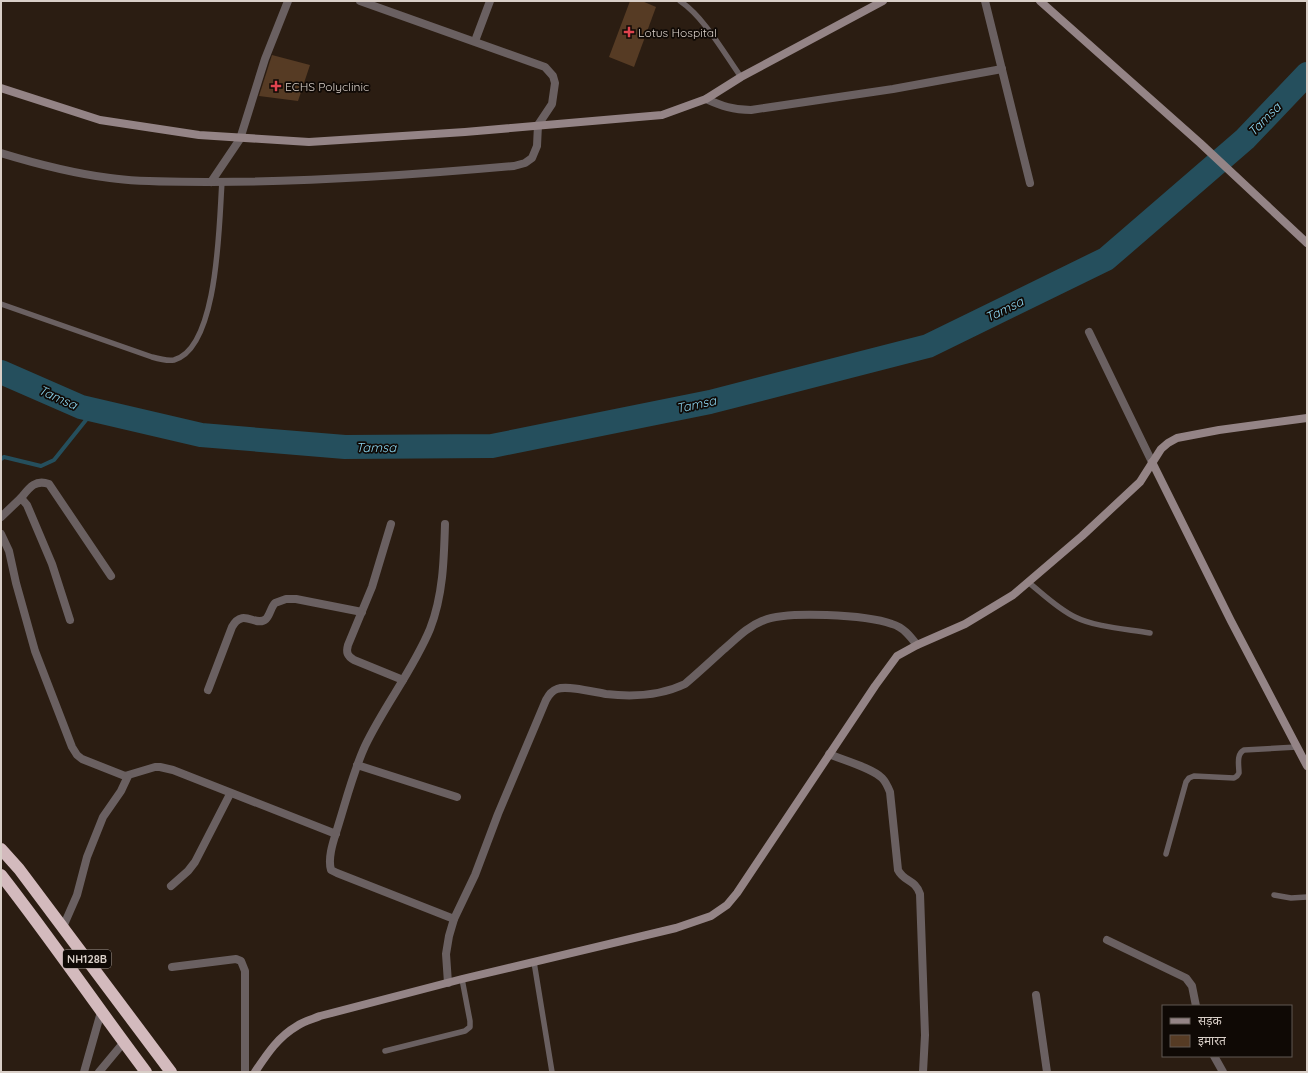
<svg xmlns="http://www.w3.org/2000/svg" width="1308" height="1073" font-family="Quicksand,'Noto Sans Devanagari',sans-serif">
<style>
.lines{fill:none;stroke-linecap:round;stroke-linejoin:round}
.stream{stroke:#254f5d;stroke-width:4}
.river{stroke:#254f5d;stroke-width:24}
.building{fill:#563b24}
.lane{stroke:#6a6061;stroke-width:5.5}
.street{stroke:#6a6061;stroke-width:8}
.secondary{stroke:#948486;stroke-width:8}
.highway{stroke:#d3babd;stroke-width:12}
.health-dot{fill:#e0444e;stroke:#0f0905;stroke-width:1.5}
.labels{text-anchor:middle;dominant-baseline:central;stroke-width:3.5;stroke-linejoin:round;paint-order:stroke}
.shield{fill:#0f0905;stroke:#9c948e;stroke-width:1}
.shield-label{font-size:11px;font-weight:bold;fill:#d9cfc8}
.poi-label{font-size:12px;fill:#d9cfc8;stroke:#0f0905;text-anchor:start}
.water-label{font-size:13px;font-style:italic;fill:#8bd5f0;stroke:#0f0905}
</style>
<rect width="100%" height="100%" fill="#2b1d12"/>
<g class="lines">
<path class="stream" d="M1 459 4 457 41 466 54 460 94 410"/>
<path class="river" d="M1 372 81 407 201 435 345 447 492 446 710 402 928 346 1106 259 1245 139 1307 74"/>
</g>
<g class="building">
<path d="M630 1H642L656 7 634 67 609 57Z"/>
<path d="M272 55 310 65 298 101 259 96Z"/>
</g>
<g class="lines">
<g class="lane">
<path d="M680 1C704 17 724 53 741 77"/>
<path d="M1 304 152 357C159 359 167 361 174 360 219 348 219 220 222 182"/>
<path d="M1028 582C1043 594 1058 609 1075 617 1095 627 1127 629 1150 633"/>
<path d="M1166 854 1186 782 1189 778 1194 776 1234 778 1237 776 1239 773C1239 766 1236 754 1244 750L1297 747"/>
<path d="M1274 895 1291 898 1307 897"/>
<path d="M534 962 552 1072"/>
<path d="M385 1051 465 1031 470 1027V1021L462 979"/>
</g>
<g class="street">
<path d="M985 1 1030 183"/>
<path d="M475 41 490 1"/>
<path d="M706 99C722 106 733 110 751 110L893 89 1002 69"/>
<path d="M1 153C37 164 72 173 110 178 144 183 178 181 212 182 313 182 414 175 514 166L525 163 532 158 537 146 538 125 552 104 555 83 553 76 545 67 360 1"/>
<path d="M211 182 240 139 265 59 288 1"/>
<path d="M1089 332 1152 462"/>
<path d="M21 498C29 488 35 479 49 484L111 576"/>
<path d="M1 517 21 498 27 505 52 564 70 620"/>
<path d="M391 524 372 587 348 645C346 652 347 656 354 660L403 680"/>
<path d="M445 524C444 560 443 596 430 629 413 670 384 706 365 746 354 770 347 797 339 823 335 837 327 856 331 870L337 873 454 919"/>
<path d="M1 534 9 551 16 583 35 651 72 747 77 755 82 759 125 776 155 767H160L173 770 336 834"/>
<path d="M208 690 232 627C243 607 256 628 266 619 270 615 271 607 275 603L286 599H296L362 612"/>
<path d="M829 754C843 760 872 768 882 778 886 782 888 787 890 792L898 870C904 882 915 879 920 894L925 1035 923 1072"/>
<path d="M357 765 457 797"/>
<path d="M171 886 188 871 195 862 230 794"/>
<path d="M63 927 77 895 87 857 103 817 121 791 128 776"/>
<path d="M1107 940 1186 978 1192 986 1196 1006"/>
<path d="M172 967 236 959 241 961 245 971V1072"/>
<path d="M448 983 446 954 449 936 454 919 475 875 498 814 546 700C549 695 551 691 557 689 567 685 594 692 606 694 632 697 660 696 685 684 698 673 711 661 723 650 736 639 747 627 762 621 786 610 867 615 892 624 903 627 910 636 917 645"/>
<path d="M1036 995 1047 1072"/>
<path d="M1214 1056 1223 1072"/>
<path d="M84 1072 101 1012"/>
<path d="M99 1072 124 1042"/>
</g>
<g class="secondary">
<path d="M1040 1 1200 143 1307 243"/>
<path d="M1 88 100 120 199 135 309 142 465 132 662 115 706 99 741 77 883 1"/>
<path d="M1152 462 1231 621 1307 766"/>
<path d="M255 1072C267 1054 278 1037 297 1026 304 1021 313 1019 320 1016L462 979 676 928 711 916 727 905 737 893 875 686 897 656 917 645 965 624 1013 595 1082 536 1140 482 1161 449 1168 443 1177 438 1219 430 1307 418"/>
</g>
<g class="highway">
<path d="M1 849 19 869 171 1072"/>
<path d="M1 875C51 939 97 1007 146 1072"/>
</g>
</g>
<g class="health-dot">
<path d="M627 26h4v4h4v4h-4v4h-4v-4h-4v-4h4z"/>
<path d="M274 80h4v4h4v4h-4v4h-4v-4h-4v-4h4z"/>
</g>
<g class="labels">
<rect class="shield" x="63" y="950" width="48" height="18" rx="3"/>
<g class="shield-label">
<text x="87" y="959">NH128B</text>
</g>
<g class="poi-label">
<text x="638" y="32">Lotus Hospital</text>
<text x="285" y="86">ECHS Polyclinic</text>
</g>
<g class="water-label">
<text transform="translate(1264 119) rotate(-46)">Tamsa</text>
<text transform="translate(1004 309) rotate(-26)">Tamsa</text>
<text transform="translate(58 397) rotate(24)">Tamsa</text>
<text transform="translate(696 404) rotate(-12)">Tamsa</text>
<text x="376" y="447">Tamsa</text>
</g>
</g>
<rect width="1308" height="1073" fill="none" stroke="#d9cfc8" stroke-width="4"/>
<rect x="1162" y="1005" width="130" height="52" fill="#0f0905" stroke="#605853"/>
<rect x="1170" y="1018" width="20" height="6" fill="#948486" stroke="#605853"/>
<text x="1198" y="1025" font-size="12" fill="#d9cfc8">सड़क</text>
<rect x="1170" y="1035" width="20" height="12" fill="#563b24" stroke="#605853"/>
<text x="1198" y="1045" font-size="12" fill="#d9cfc8">इमारत</text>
</svg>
